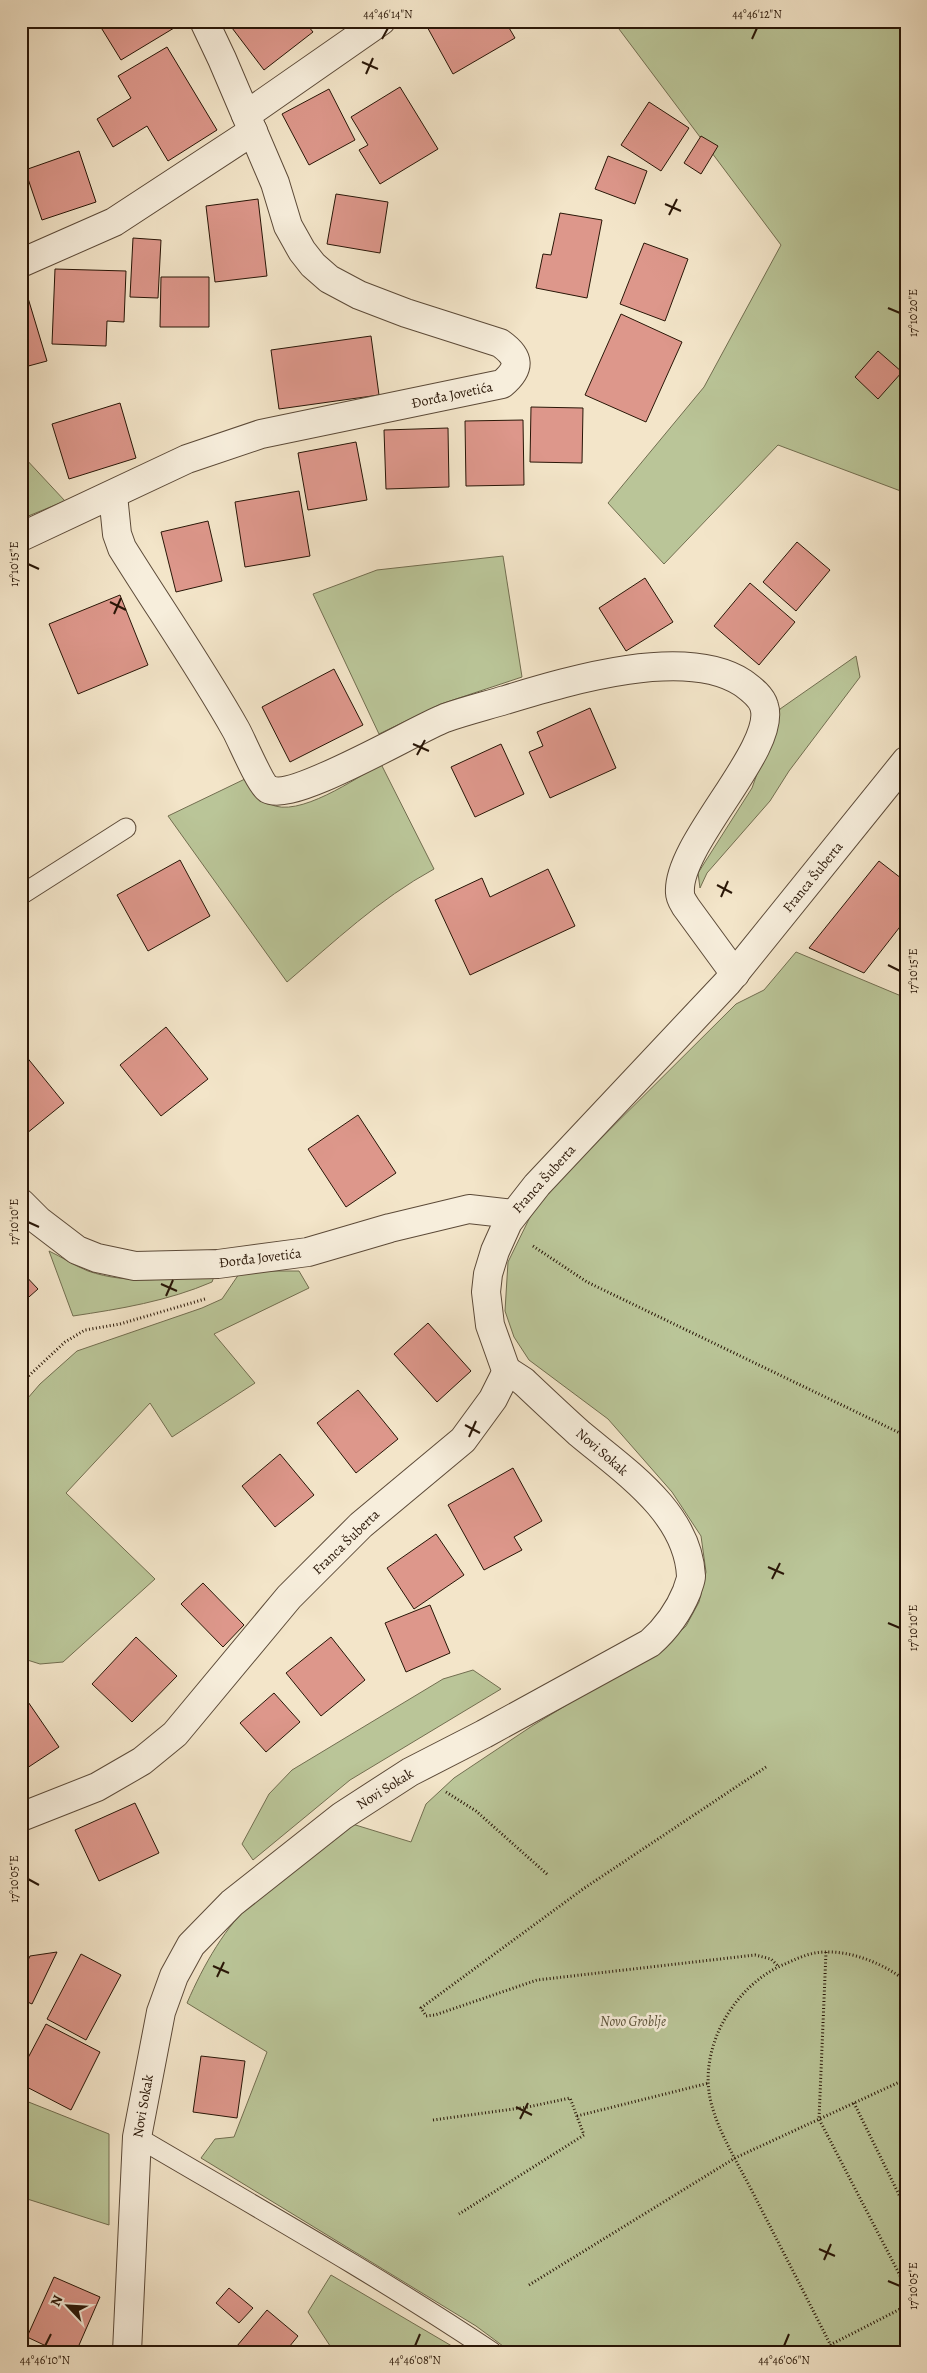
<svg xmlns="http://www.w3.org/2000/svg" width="927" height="2373" font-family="Alegreya,serif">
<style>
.green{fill:#bac598;stroke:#726e50}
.building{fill:#dd978b;stroke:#291607}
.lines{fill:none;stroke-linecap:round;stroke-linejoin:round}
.lane-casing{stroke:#5c4a38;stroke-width:21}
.street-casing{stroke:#5c4a38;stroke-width:30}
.path{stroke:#291607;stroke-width:3;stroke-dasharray:1 2.5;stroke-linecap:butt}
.lane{stroke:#f7eedc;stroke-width:19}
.street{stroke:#f7eedc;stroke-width:28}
.ticks{fill:none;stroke:#291607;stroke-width:2}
.labels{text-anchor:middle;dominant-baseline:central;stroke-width:5;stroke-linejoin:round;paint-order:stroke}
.street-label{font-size:14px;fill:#291607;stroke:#f7eedc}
.park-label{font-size:14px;font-style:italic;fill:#5c533a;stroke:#f7eedc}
.neatline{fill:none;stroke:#291607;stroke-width:2}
.ticks-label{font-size:12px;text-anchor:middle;fill:#291607}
</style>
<rect width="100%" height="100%" fill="#f3e5c9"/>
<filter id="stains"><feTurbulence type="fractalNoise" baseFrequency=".004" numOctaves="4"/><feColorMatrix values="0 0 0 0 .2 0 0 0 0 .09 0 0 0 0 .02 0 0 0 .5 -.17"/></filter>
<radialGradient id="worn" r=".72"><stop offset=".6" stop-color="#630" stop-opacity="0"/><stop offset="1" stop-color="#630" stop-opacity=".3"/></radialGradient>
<g class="green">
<path d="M613 21H906V493L778 445 664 564 608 503 704 387 781 245Z"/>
<path d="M24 457 65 501 21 519V458Z"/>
<path d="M503 556 522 677 441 704 379 734 313 594 377 570Z"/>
<path d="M856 656 860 677 789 771 770 801 707 873 700 888 698 873 752 788 780 709Z"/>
<path d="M381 764 434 869C379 899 334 942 287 982L168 816 247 778C253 785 262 800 270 804 298 819 356 778 381 764Z"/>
<path d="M796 952 906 998V2352H511L476 2326 201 2158 215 2139 234 2137 267 2052 187 2003C204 1964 225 1927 256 1898 285 1871 318 1848 349 1823L411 1842 426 1804 454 1778 532 1726 664 1646 686 1626 699 1602 706 1572 701 1536 672 1492 608 1419 529 1360 514 1337 505 1311 508 1262 532 1213 555 1184 736 1004 764 990Z"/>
<path d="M49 1251C62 1257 75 1266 88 1271 128 1285 174 1279 215 1274L212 1282C168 1301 120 1309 73 1316Z"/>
<path d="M241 1271H299L309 1288 214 1334 255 1383 172 1437 150 1403 66 1493 155 1579 63 1662 40 1664 21 1658V1406L40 1384 77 1351 202 1308 222 1299Z"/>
<path d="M473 1670 501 1689 350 1780 253 1860 242 1844 269 1794 292 1770 443 1679Z"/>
<path d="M21 2099 109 2134V2225L21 2197Z"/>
<path d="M331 2275 462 2352H334L308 2312Z"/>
</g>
<g class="building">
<path d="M97 21H170L174 28 121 60Z"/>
<path d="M233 21H304L313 32 264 70 229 24Z"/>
<path d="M429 21H505L515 38 453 74 425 23Z"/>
<path d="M167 47 217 130 168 161 147 126 113 147 97 119 131 98 118 76Z"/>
<path d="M400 87 438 149 380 184 359 150 368 145 351 117Z"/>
<path d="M329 89 355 140 309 165 282 114Z"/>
<path d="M649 102 689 128 661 171 621 145Z"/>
<path d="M701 136 718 146 701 174 684 163Z"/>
<path d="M79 151 96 202 42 220 25 170Z"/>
<path d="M608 156 647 171 635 204 595 189Z"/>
<path d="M336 194 388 202 380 253 327 244Z"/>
<path d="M258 199 267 276 215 282 206 206Z"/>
<path d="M560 213 602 220 587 298 536 288 543 254 551 255Z"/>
<path d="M133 238 161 240 158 298 130 297Z"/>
<path d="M644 243 688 259 665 321 620 304Z"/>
<path d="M55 269 126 271 124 322 107 321 106 346 52 344Z"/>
<path d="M161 277H209V327H160Z"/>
<path d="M25 288 47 361 21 368V289Z"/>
<path d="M621 314 682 342 646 422 585 395Z"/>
<path d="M371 336 379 395 279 409 271 350Z"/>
<path d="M878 351 902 372 878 399 855 377Z"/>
<path d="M120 403 136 458 69 479 52 424Z"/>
<path d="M531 407 583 408 582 463 530 462Z"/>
<path d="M523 420 524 485 466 486 465 421Z"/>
<path d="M448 428 449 487 386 489 384 430Z"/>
<path d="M356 442 367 500 308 510 298 453Z"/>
<path d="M299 491 310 556 245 567 235 502Z"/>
<path d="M208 521 222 581 176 592 161 532Z"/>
<path d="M797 542 830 570 796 611 763 582Z"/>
<path d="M645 578 673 622 626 651 599 608Z"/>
<path d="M750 583 795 622 759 665 714 626Z"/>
<path d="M120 595 148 665 78 694 49 624Z"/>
<path d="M334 669 363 725 290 762 262 707Z"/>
<path d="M590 708 616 768 550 798 529 752 543 746 537 732Z"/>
<path d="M501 744 524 794 475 817 451 767Z"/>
<path d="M180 860 210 916 148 951 117 895Z"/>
<path d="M879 861 906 882V919L864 973 809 948Z"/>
<path d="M548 869 575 926 470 975 435 900 482 878 490 897Z"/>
<path d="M166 1027 208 1079 161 1116 120 1065Z"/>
<path d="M21 1050 64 1103 21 1138Z"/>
<path d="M358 1115 396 1173 346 1207 308 1149Z"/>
<path d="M21 1271 38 1289 21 1304Z"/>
<path d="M428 1323 471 1371 437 1402 394 1354Z"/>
<path d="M358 1390 398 1439 356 1473 317 1423Z"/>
<path d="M280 1454 314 1495 275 1527 242 1486Z"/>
<path d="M513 1468 542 1521 514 1537 522 1550 484 1570 448 1505Z"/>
<path d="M436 1534 464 1575 414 1609 387 1568Z"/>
<path d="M203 1583 244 1625 223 1647 181 1604Z"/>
<path d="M430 1605 450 1653 406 1672 385 1623Z"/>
<path d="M136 1637 177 1676 132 1722 92 1684Z"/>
<path d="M331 1637 365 1680 321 1716 286 1673Z"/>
<path d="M274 1693 300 1722 266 1752 240 1723Z"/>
<path d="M24 1696 59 1747 21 1772V1697Z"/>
<path d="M135 1803 159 1853 99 1881 75 1830Z"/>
<path d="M21 1884 28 1889 21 1899Z"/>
<path d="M57 1952 32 2004 21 1999V1975L30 1956Z"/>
<path d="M81 1954 121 1975 86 2040 47 2019Z"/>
<path d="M46 2024 100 2052 71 2110 21 2084V2071Z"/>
<path d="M201 2056 245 2061 237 2118 193 2112Z"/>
<path d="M54 2277 100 2297 76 2352H59L27 2337Z"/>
<path d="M229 2288 253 2308 239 2323 216 2303Z"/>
<path d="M267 2310 298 2336 285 2352H232Z"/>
</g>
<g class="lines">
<defs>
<g id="lane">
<path d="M21 895 126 828"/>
<path d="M137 2137C256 2207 377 2275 492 2352"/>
</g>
<g id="street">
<path d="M246 115 381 21"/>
<path d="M21 263 114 222 253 131"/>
<path d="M113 495 117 534 122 548C160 609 201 668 236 730 242 741 260 784 268 789 293 803 414 730 445 718 465 711 485 706 505 700 568 681 685 645 743 683 751 689 761 696 764 706 778 748 676 844 680 893 680 898 683 902 686 907L735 974"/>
<path d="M21 537 187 459 261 434 502 384C521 368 520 357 500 343L406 313 359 295 329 279 313 265 302 251 288 226 275 183 222 59 204 21"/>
<path d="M21 1203 39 1221 77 1250 97 1258 135 1266 218 1264 308 1252 390 1228 469 1209 513 1214"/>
<path d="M21 1817 97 1787 142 1761 175 1734 289 1597 361 1525 463 1440 493 1399 504 1377 506 1370 490 1325 486 1292 488 1274 495 1251 508 1222 537 1185 727 983 906 761"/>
<path d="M127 2352 137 2137 161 2012 174 1976 191 1945 232 1903 342 1816 410 1772 484 1734 650 1643C667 1628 678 1613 687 1591 688 1586 691 1581 691 1576 688 1512 623 1470 579 1433 560 1416 541 1398 523 1381L506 1370"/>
</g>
</defs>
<use href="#lane" class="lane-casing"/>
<use href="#street" class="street-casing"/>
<g class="path">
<path d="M533 1246 587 1282 906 1436"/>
<path d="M21 1383 65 1342 85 1330 120 1324 205 1299"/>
<path d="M766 1767 583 1889 421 2008 426 2016 435 2015 537 1980 755 1955 771 1959 778 1966"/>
<path d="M446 1792 476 1811 548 1875"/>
<path d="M826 1952 819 2119 906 2287"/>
<path d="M854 2103 906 2209"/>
<path d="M577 2116 709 2083"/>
<path d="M433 2120 528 2107 570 2098 584 2135 459 2214"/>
<path d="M529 2285 735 2158 906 2079"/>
<path d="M830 2345 906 2306"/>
<path d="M834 2352C807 2298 779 2244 751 2189 737 2162 713 2123 709 2092 702 2040 738 1983 785 1964 798 1958 811 1952 825 1952 853 1951 884 1964 906 1981"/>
</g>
<use href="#lane" class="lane"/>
<use href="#street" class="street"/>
</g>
<path class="ticks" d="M382 39 388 28M752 39 757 28M362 62 378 69M366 74 373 58M665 204 681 211M669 215 677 199M888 308 900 313M28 564 39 569M110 602 126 610M114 614 121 598M413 744 429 751M417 755 425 740M717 885 732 893M721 897 728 881M888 965 900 971M28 1222 39 1227M161 1284 177 1291M166 1296 173 1280M465 1425 480 1433M469 1437 476 1421M768 1567 784 1574M772 1579 780 1563M888 1623 900 1628M28 1879 39 1885M213 1966 229 1973M217 1977 224 1962M516 2107 532 2115M520 2119 528 2103M819 2249 835 2256M824 2260 831 2244M888 2281 900 2286M45 2346 51 2334M415 2346 420 2334M784 2346 789 2334"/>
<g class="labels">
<g class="street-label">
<text transform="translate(452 395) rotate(-12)">Đorđa Jovetića</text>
<text transform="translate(813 877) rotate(-51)">Franca Šuberta</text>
<text transform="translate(544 1179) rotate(-48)">Franca Šuberta</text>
<text transform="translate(260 1258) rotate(-7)">Đorđa Jovetića</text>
<text transform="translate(602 1452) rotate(41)">Novi Sokak</text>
<text transform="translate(346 1542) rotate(-44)">Franca Šuberta</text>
<text transform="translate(385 1789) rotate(-32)">Novi Sokak</text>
<text transform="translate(143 2106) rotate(-80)">Novi Sokak</text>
</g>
<g class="park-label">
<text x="633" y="2021">Novo Groblje</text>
</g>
</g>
<rect width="927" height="2373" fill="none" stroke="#f3e5c9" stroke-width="55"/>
<g transform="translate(68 2306) rotate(295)" stroke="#f7eedc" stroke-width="4" paint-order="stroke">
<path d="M0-4L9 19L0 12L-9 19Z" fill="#291607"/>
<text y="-8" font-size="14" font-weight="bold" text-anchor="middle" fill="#291607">N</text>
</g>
<rect x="28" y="28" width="872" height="2318" class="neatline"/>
<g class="ticks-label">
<text x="388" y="18">44°46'14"N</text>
<text x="757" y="18">44°46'12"N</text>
<text transform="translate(913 313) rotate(-90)" y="4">17°10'20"E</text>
<text transform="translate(14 564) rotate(-90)" y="4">17°10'15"E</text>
<text transform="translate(913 971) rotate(-90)" y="4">17°10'15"E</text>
<text transform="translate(14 1222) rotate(-90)" y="4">17°10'10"E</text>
<text transform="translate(913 1628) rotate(-90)" y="4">17°10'10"E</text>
<text transform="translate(14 1879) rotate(-90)" y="4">17°10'05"E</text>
<text transform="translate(913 2286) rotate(-90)" y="4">17°10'05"E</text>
<text x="45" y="2364">44°46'10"N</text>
<text x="415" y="2364">44°46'08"N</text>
<text x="784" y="2364">44°46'06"N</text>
</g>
<rect width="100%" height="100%" filter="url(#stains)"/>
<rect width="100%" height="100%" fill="url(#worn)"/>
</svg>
